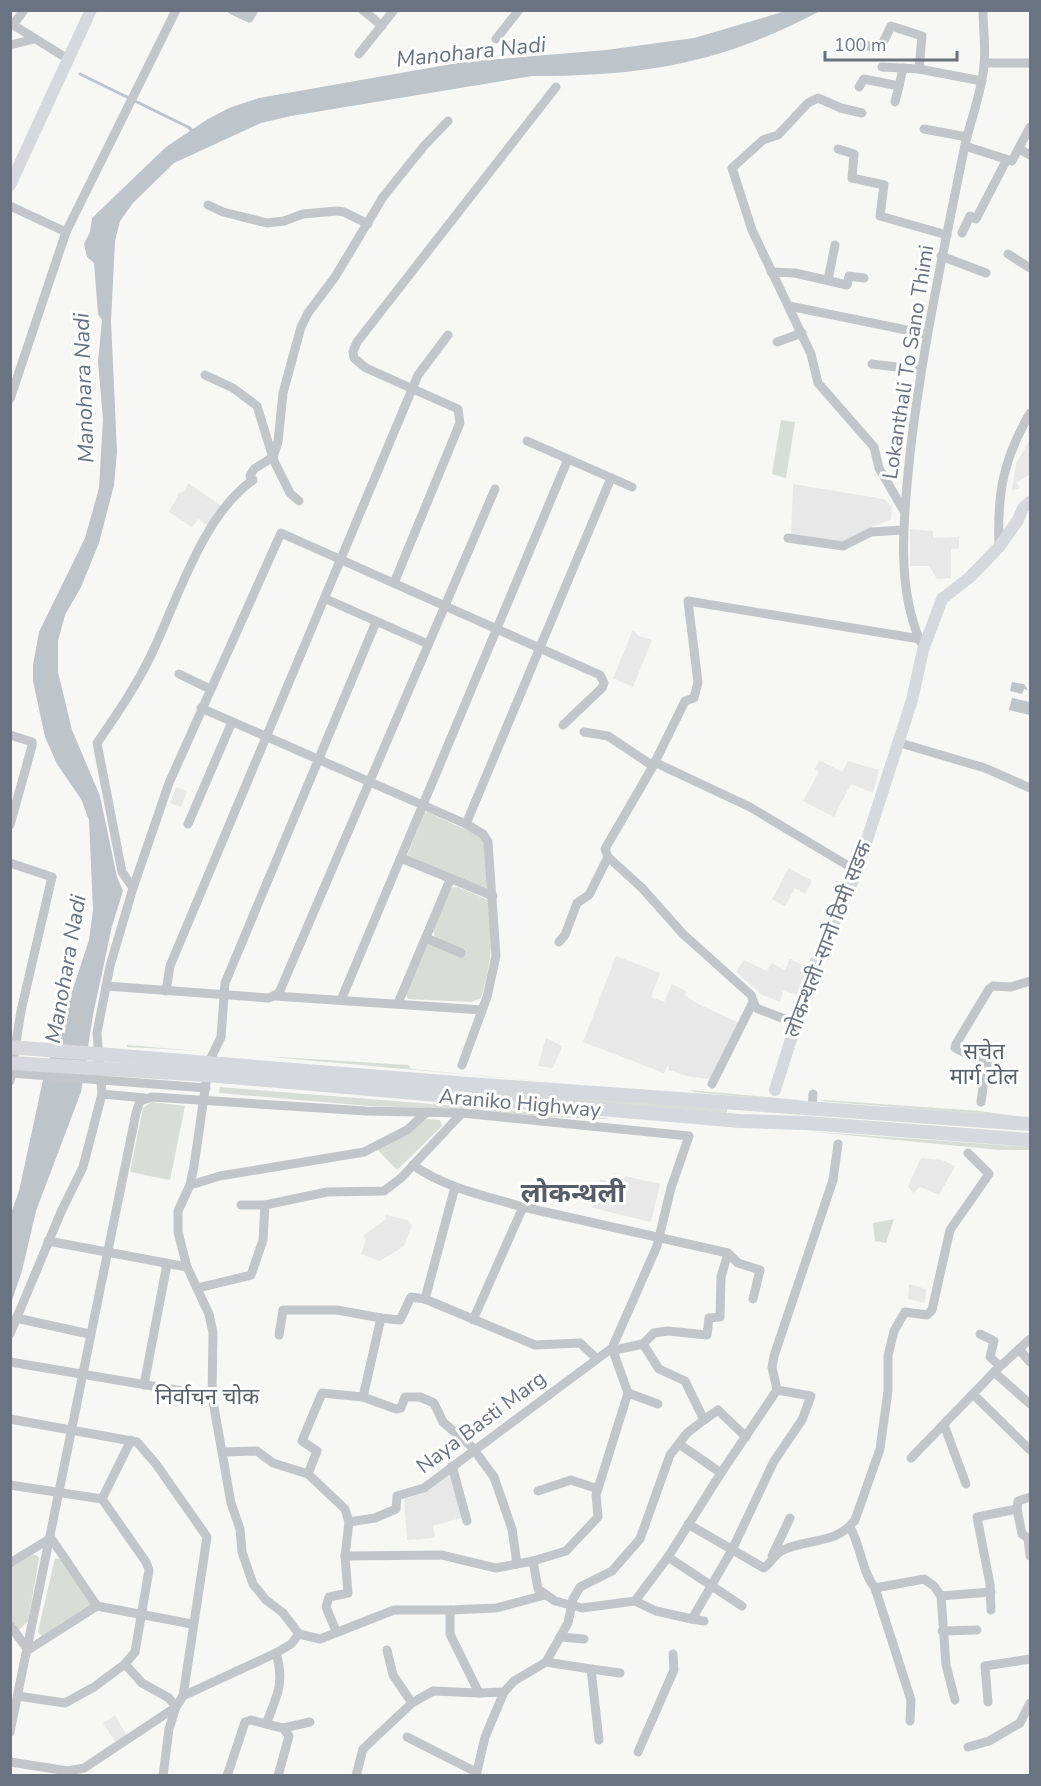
<svg xmlns="http://www.w3.org/2000/svg" width="1041" height="1786" font-family="'Nunito Sans','Noto Sans Devanagari',sans-serif">
<style>
.built{fill:#e8e8e8}
.green{fill:#d8ded6}
.water{fill:#bdc4ca}
.lines{fill:none;stroke-linecap:round;stroke-linejoin:round}
.stream{stroke:#bdc4ca;stroke-width:3}
.minor{stroke:#c3c6c9;stroke-width:9}
.major{stroke:#d5d8dc;stroke-width:12}
.highway{stroke:#d5d8dc;stroke-width:14}
.labels{text-anchor:middle;dominant-baseline:central;stroke-width:6;stroke-linejoin:round;paint-order:stroke}
.street-label{font-size:21px;fill:#697382;stroke:#fff}
.water-label{font-size:22px;font-style:italic;fill:#65737f;stroke:#fff}
.neighbourhood-label{font-size:22px;fill:#565e68;stroke:#fff}
.district-label{font-size:27px;font-weight:bold;fill:#565e68;stroke:#fff}
</style>
<rect width="100%" height="100%" fill="#f7f7f5"/>
<g class="built">
<path d="M1030 440V474L1016 483 1020 488 1012 491 1016 463Z"/>
<path d="M188 483 224 508 212 528 198 519 192 527 169 512 179 493 185 491Z"/>
<path d="M793 484 884 499 892 507 891 520 873 526 848 542 791 536Z"/>
<path d="M910 529 933 531V538L959 537V549H951V578L937 579 929 566H910Z"/>
<path d="M633 630 639 636 652 640 633 687 613 678Z"/>
<path d="M819 760 842 772 848 761 879 770 873 793 851 784 834 817 803 801 819 772 815 769Z"/>
<path d="M176 787 187 791 181 807 170 803Z"/>
<path d="M789 868 812 881 805 894 795 888 785 906 772 899Z"/>
<path d="M616 956 660 973 651 997 664 1002 672 984 686 991 685 995 696 1003 739 1023 711 1079 690 1077 669 1070 668 1064 664 1073 583 1042Z"/>
<path d="M790 959 809 968 799 995 783 991 780 1002 761 994 736 972 744 960 767 971 772 963 785 970Z"/>
<path d="M546 1038 562 1046 553 1068 538 1066Z"/>
<path d="M921 1158 942 1160 955 1166 939 1195 920 1187 913 1193 908 1186Z"/>
<path d="M625 1176 660 1184 651 1222 593 1208 600 1179 622 1185Z"/>
<path d="M386 1215 408 1220 412 1225 404 1246 380 1261 361 1254 366 1239 363 1236 386 1219Z"/>
<path d="M909 1284 926 1289 925 1303 908 1299Z"/>
<path d="M452 1471 464 1517 433 1526 435 1538 407 1540 404 1499 423 1493Z"/>
<path d="M115 1715 127 1736 116 1743 103 1723Z"/>
</g>
<g class="green">
<path d="M781 420 795 422 786 478 772 474Z"/>
<path d="M427 812 484 838 487 885 485 889 407 856 424 813Z"/>
<path d="M458 887 488 900C493 942 493 956 481 998L471 1002 408 999 406 994 426 946 435 938 433 930 451 888Z"/>
<path d="M127 1045 200 1051 127 1047Z"/>
<path d="M260 1056 409 1065 411 1069 571 1084Z"/>
<path d="M217 1071 727 1109V1113Z"/>
<path d="M220 1087 606 1118 609 1119 525 1116 462 1109 369 1106 219 1093Z"/>
<path d="M690 1090 799 1100V1102L694 1092Z"/>
<path d="M825 1100 980 1111 1030 1118 820 1101Z"/>
<path d="M151 1102 185 1106 170 1180 130 1172 143 1108Z"/>
<path d="M426 1119 440 1120 442 1126 397 1170 377 1149Z"/>
<path d="M805 1131 1030 1147V1150H1000Z"/>
<path d="M894 1219 886 1243 875 1241 873 1223Z"/>
<path d="M32 1554 38 1556 39 1559 28 1621 18 1631 11 1620 10 1568Z"/>
<path d="M55 1558 62 1560 92 1605 42 1636 38 1632Z"/>
</g>
<g class="water">
<path d="M786 11H820C720 64 644 76 532 76L291 116 261 123 174 163 133 203 120 221 115 241 111 321 117 452 114 485 99 543 81 587 65 615 58 641V672L72 730 100 796 117 877 123 891 112 926 93 1015 81 1092 36 1211 22 1271 11 1303V1213L19 1191 43 1080 89 940 93 910 89 820 81 799 57 764 45 737 33 681V665L39 632 85 538 99 488 103 419 98 362 102 320 98 314 94 263 87 257 84 244 90 232 92 218 166 147 208 119 229 108 259 98 463 62 606 50 694 38Z"/>
<path d="M1012 682 1024 684 1028 690 1024 689 1022 694 1010 691Z"/>
<path d="M1012 698 1030 702V715L1009 710Z"/>
</g>
<g class="lines">
<path class="stream" d="M80 74 188 127 193 131"/>
<g class="minor">
<path d="M232 10 249 18 254 10"/>
<path d="M363 10 382 26"/>
<path d="M10 23 68 59"/>
<path d="M13 25 24 10"/>
<path d="M496 39 519 10"/>
<path d="M856 42 878 49 882 45 891 26 922 36 919 69 982 81"/>
<path d="M10 45 34 39"/>
<path d="M359 54 394 10"/>
<path d="M985 63H1030"/>
<path d="M882 67 919 69"/>
<path d="M859 87 864 79 899 86 903 68"/>
<path d="M895 102 899 86"/>
<path d="M862 113 841 108 818 98 808 103 778 135 763 140 732 168 752 230 811 354 818 383 874 447 879 468 904 511"/>
<path d="M924 129 967 137"/>
<path d="M965 146 1012 161 1030 127"/>
<path d="M838 149 854 154 852 178 884 185 880 216 947 235"/>
<path d="M1019 149 1030 155"/>
<path d="M208 205 223 212 267 223 284 221 303 214 337 211 344 212 368 224"/>
<path d="M10 206 66 232"/>
<path d="M962 233 970 216 976 219 1006 161"/>
<path d="M1008 254 1030 268"/>
<path d="M941 256 986 273"/>
<path d="M771 272 795 273 847 285 849 276 864 278"/>
<path d="M828 280 835 245"/>
<path d="M789 306 926 334"/>
<path d="M777 342 802 333"/>
<path d="M872 364 921 370"/>
<path d="M205 375 233 388 257 406 274 461 290 493 299 501"/>
<path d="M10 399 66 232 176 10"/>
<path d="M527 441 632 487"/>
<path d="M788 538 843 546 871 532 903 530"/>
<path d="M999 547C997 493 1003 460 1030 413"/>
<path d="M394 583 460 423 458 409 366 368 354 358 353 352 357 342 556 87"/>
<path d="M326 599 428 644"/>
<path d="M921 643C895 585 904 515 910 454 922 349 944 248 965 145 971 118 982 92 984 65 986 48 983 28 983 10"/>
<path d="M179 674 210 689"/>
<path d="M201 708 466 824 611 478"/>
<path d="M584 732 608 736 653 766"/>
<path d="M10 735 32 742V746L10 825"/>
<path d="M897 742 985 768 1030 788"/>
<path d="M654 762 750 807 857 871"/>
<path d="M188 824 232 722"/>
<path d="M401 858 493 896"/>
<path d="M10 863 52 877 21 1011 10 1081"/>
<path d="M133 888 169 783 281 533 600 675 604 683 602 688 563 725"/>
<path d="M426 938 461 953"/>
<path d="M559 942 565 935 577 903 589 895 608 857"/>
<path d="M106 986 269 998 279 993 495 489"/>
<path d="M166 991 170 966 418 375 448 335"/>
<path d="M275 996 482 1010"/>
<path d="M341 1000 568 459"/>
<path d="M398 1003 450 880"/>
<path d="M795 1023 756 1008 751 995 683 934 642 888 608 857 605 849 653 766 685 701 694 698 698 682 688 601 920 639"/>
<path d="M462 1065 487 997 496 956 488 842 483 834 466 824"/>
<path d="M10 1073 206 1088"/>
<path d="M712 1084 752 1004"/>
<path d="M102 1094 145 1098"/>
<path d="M981 1102 984 1081 991 1070 990 1065 955 1048 956 1044 989 989 993 986 1011 987 1030 981"/>
<path d="M812 1110 813 1094"/>
<path d="M413 1165C445 1188 486 1196 523 1207"/>
<path d="M190 1185 220 1176 364 1152 407 1130 427 1112"/>
<path d="M241 1205H265"/>
<path d="M48 1241 187 1267"/>
<path d="M197 1288 251 1275 263 1240 265 1205 327 1192 384 1191 401 1178 462 1113"/>
<path d="M425 1299 535 1345 580 1343 596 1358"/>
<path d="M16 1318 89 1334"/>
<path d="M381 1318 400 1320 411 1297 425 1299 455 1187"/>
<path d="M473 1320 523 1207 728 1253 738 1263 760 1270 753 1299"/>
<path d="M10 1334 61 1212 83 1167 102 1094 97 1033 110 966 133 888 122 872 97 743C117 714 137 685 152 653 178 599 202 516 253 480L250 476 254 469 273 457 278 442 283 393 301 327 308 313 335 277 383 197 424 146 448 121"/>
<path d="M980 1334 994 1341 990 1357 1000 1366"/>
<path d="M279 1335 283 1310H337L381 1318 363 1397 322 1393 302 1441 317 1451 308 1474"/>
<path d="M1019 1349 1030 1362"/>
<path d="M615 1350 643 1344 654 1333 668 1331 707 1335 709 1318 720 1317 721 1277 728 1253"/>
<path d="M10 1362 212 1396"/>
<path d="M994 1372 1030 1404"/>
<path d="M144 1385 167 1264"/>
<path d="M628 1393 658 1404"/>
<path d="M973 1394 1030 1450"/>
<path d="M363 1397 396 1409 401 1408 405 1397H420L434 1403 443 1422 472 1447 494 1477 512 1529 517 1564"/>
<path d="M10 1419 137 1442 156 1464 207 1537 183 1696"/>
<path d="M704 1420 718 1410 746 1437"/>
<path d="M944 1425 966 1484"/>
<path d="M679 1444 721 1473"/>
<path d="M223 1452 257 1451 273 1463 308 1474 345 1509 349 1522 375 1518 396 1509 397 1496 424 1488 612 1348"/>
<path d="M911 1458 994 1372 1030 1339"/>
<path d="M452 1466 467 1521"/>
<path d="M10 1485 102 1499 146 1562 149 1570 135 1652 125 1664 94 1687 65 1703 18 1696"/>
<path d="M538 1491 571 1480 598 1489"/>
<path d="M102 1499 131 1440"/>
<path d="M1017 1509 1022 1534 1028 1538 1030 1556"/>
<path d="M688 1524 764 1568C770 1564 774 1555 781 1551 806 1538 837 1545 855 1520L880 1449 888 1391V1356L894 1331 905 1312 927 1315 932 1310 950 1230 989 1174 968 1153"/>
<path d="M850 1527C861 1547 862 1572 875 1588L924 1579 934 1586 941 1596 946 1665 955 1700"/>
<path d="M345 1556 442 1555 496 1568 533 1561"/>
<path d="M772 1556 790 1518"/>
<path d="M668 1557 742 1606"/>
<path d="M10 1563 51 1538 97 1606 28 1650 10 1625"/>
<path d="M875 1588 911 1700 910 1721"/>
<path d="M941 1596 991 1592"/>
<path d="M635 1601 656 1611 692 1619"/>
<path d="M97 1606 192 1624"/>
<path d="M450 1610 496 1608 545 1595"/>
<path d="M991 1610 990 1584 977 1517 1017 1509 1018 1501 1030 1497"/>
<path d="M704 1621 692 1619 732 1550 774 1461 802 1420 811 1396 777 1390"/>
<path d="M336 1631 326 1607 329 1597 348 1593 345 1556 349 1522"/>
<path d="M942 1631 977 1630"/>
<path d="M299 1634 320 1639 394 1610H450V1634L479 1693 504 1692"/>
<path d="M560 1637 584 1639"/>
<path d="M387 1650 393 1675 412 1703 433 1691 479 1693"/>
<path d="M546 1662 591 1669 599 1740"/>
<path d="M125 1664 142 1683 169 1698 176 1707 169 1729 163 1776"/>
<path d="M591 1669 620 1673"/>
<path d="M988 1702 985 1666 1030 1659"/>
<path d="M266 1724 283 1728 289 1736 278 1776"/>
<path d="M283 1728 310 1722"/>
<path d="M10 1732 136 1113 140 1101 152 1097 366 1111 462 1113 689 1136 671 1188 657 1246 612 1348 628 1393 596 1495 598 1517 566 1551 533 1561 538 1589 555 1601 582 1608 635 1601 668 1557 721 1473 777 1390 772 1367 774 1356 833 1180 838 1144"/>
<path d="M407 1737 476 1772"/>
<path d="M968 1747 989 1741 1020 1723 1030 1703"/>
<path d="M638 1752 674 1670 673 1654"/>
<path d="M10 1762 68 1771 84 1768 176 1707 183 1696 276 1653 291 1644 299 1634 283 1613 266 1600 253 1584 242 1552 240 1529 231 1503 212 1396 213 1333 209 1314 187 1267 178 1232V1211L190 1185 194 1166 209 1062 221 1037 225 983 376 622"/>
<path d="M227 1776 245 1722 251 1720 266 1724C277 1696 285 1683 276 1653"/>
<path d="M356 1776 363 1749 412 1703"/>
<path d="M476 1776 485 1737 504 1692 514 1681 546 1662 568 1623 573 1599 580 1587 612 1571 640 1539 670 1455 687 1433 704 1420 685 1381 659 1369 643 1344"/>
</g>
<g class="major">
<path d="M10 185 91 10"/>
<path d="M775 1090 814 966 857 871 912 700 923 650 942 599 970 577 999 547 1018 520 1023 508 1030 502"/>
</g>
<g class="highway">
<path d="M10 1047 469 1084 1030 1124"/>
<path d="M10 1063 207 1075 740 1121 807 1123 1030 1140"/>
</g>
</g>
<g class="labels">
<g class="street-label">
<text transform="translate(908 362) rotate(-81)">Lokanthali To Sano Thimi</text>
<text transform="translate(828 939) rotate(-69)">लोकन्थली-सानो ठिमी सडक</text>
<text transform="translate(520 1103) rotate(5)">Araniko Highway</text>
<text transform="translate(481 1422) rotate(-37)">Naya Basti Marg</text>
</g>
<g class="water-label">
<text transform="translate(471 52) rotate(-6)">Manohara Nadi</text>
<text transform="translate(84 388) rotate(-92)">Manohara Nadi</text>
<text transform="translate(66 969) rotate(-80)">Manohara Nadi</text>
</g>
<g class="neighbourhood-label">
<text x="984" y="1052">सचेत<tspan x="984" dy="25">मार्ग टोल</tspan></text>
<text x="207" y="1397">निर्वाचन चोक</text>
</g>
<g class="district-label">
<text x="573" y="1193">लोकन्थली</text>
</g>
</g>
<rect width="1041" height="1786" fill="none" stroke="#697382" stroke-width="24"/>
<path d="M825 51v9h132v-9" fill="none" stroke="#697382" stroke-width="3"/>
<text x="834" y="51" font-size="18" fill="#697382" stroke="#ffffff" stroke-width="4.5" paint-order="stroke">100 m</text>
</svg>
